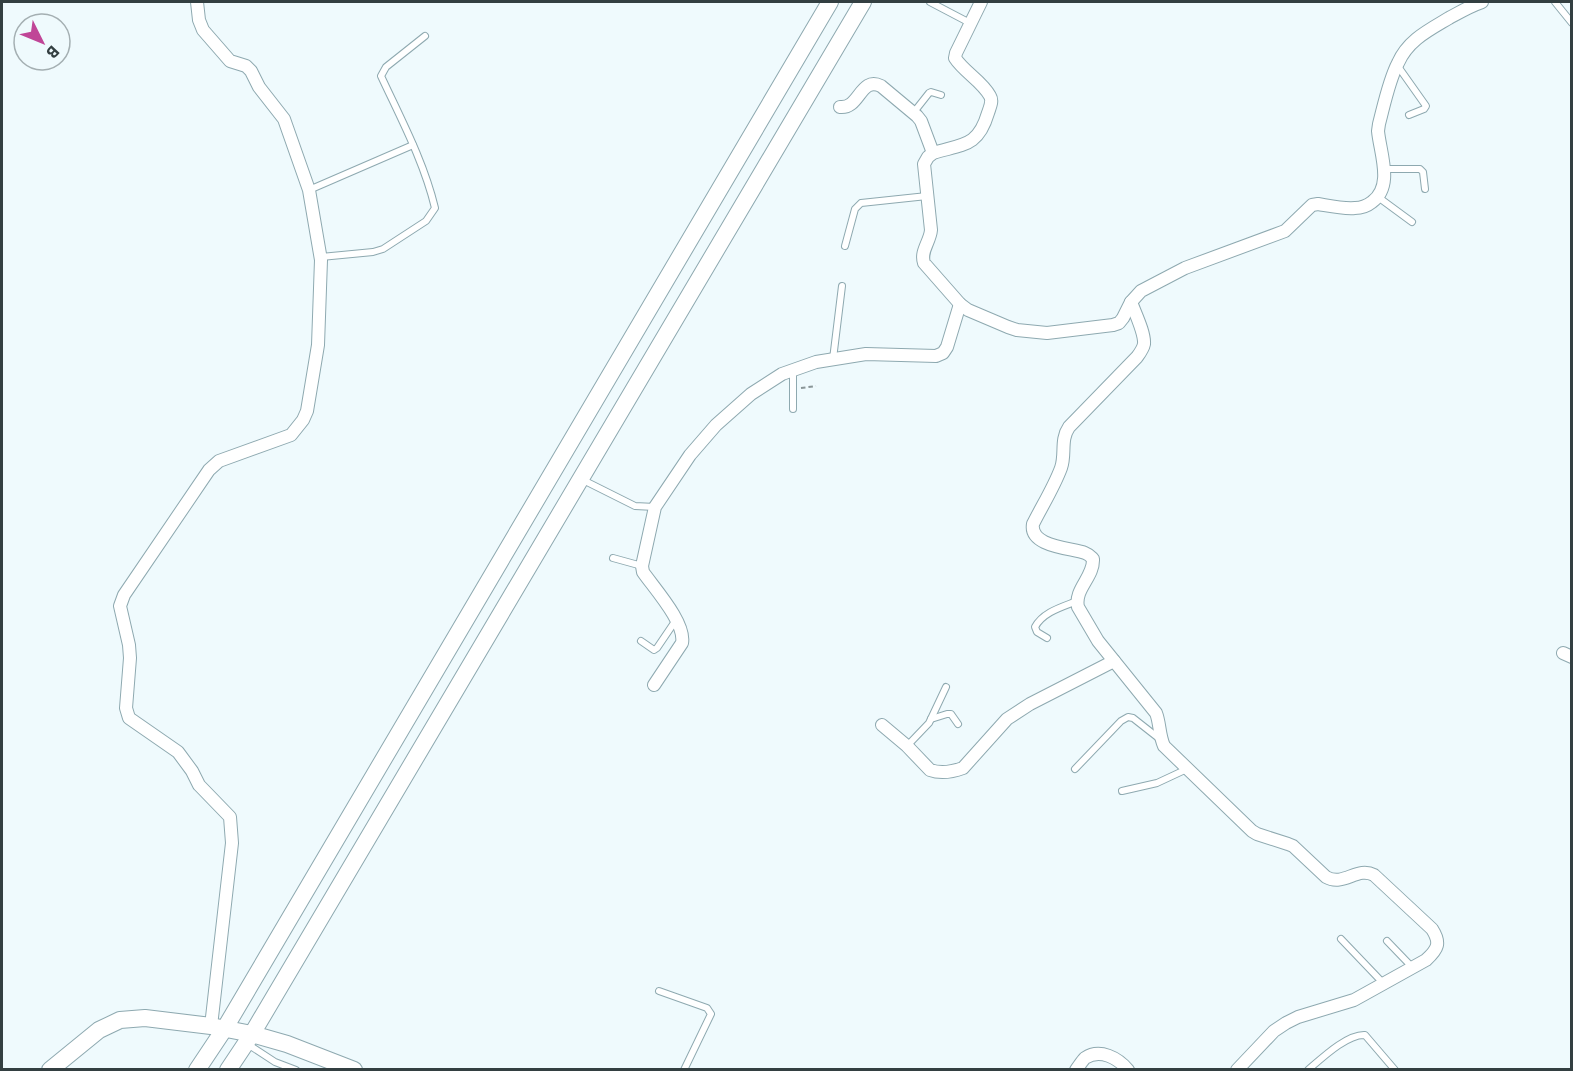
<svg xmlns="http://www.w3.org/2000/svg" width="1573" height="1071" font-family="'Noto Sans',sans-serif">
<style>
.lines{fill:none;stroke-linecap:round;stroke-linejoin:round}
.lane-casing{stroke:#8ea9b0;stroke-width:8}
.street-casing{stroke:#8ea9b0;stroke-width:14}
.secondary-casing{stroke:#8ea9b0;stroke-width:18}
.path{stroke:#899597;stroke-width:2;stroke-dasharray:4.5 3;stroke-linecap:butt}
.lane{stroke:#fff;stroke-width:6}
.street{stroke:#fff;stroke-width:12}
.secondary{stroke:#fff;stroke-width:16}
</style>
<rect width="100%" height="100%" fill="#effafd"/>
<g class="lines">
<defs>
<g id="lane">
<path d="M930 2 970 23"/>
<path d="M1555 2 1572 23"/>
<path d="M1397 65 1426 106 1424 109 1409 115"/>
<path d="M914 112 929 93 931 92 941 95"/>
<path d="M1383 169H1420L1423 172 1425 189"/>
<path d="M309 190 413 145"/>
<path d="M1378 197 1412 222"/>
<path d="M845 246 855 209 861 203 927 196"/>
<path d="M321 257 373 252 383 249 426 221 435 208C424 162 401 119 381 76L386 67 425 36"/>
<path d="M833 359 842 286"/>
<path d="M793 409V370"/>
<path d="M581 479 635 506 655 507"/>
<path d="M613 558 642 566"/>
<path d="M1047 638 1037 632 1035 627C1043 612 1062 607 1077 601"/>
<path d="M641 641 654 650 657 648 676 620"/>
<path d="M931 719 947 714H951L958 724"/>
<path d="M907 746 929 723 946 687"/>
<path d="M1075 769 1121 721 1128 717 1133 718 1161 740"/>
<path d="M1122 791 1157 783 1187 769"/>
<path d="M1341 939 1384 984"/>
<path d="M1387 941 1413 968"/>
<path d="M659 991 707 1008 711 1014 684 1070"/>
<path d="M246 1043 275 1062 296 1070"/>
<path d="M1308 1070C1322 1058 1347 1034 1365 1035L1395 1070"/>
</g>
<g id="street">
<path d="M197 2 199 20 203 30 230 61 246 66 251 71 259 87 284 119 309 190 321 260 318 345 307 411 303 420 291 435 219 461 209 470 124 595 120 606 129 645 130 658 126 708 129 718 178 752 192 771 199 785 230 817 232 843 211 1026"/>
<path d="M981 2 956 53 955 58C964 72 982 81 990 96 993 101 990 107 988 113 978 147 963 144 933 153L928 157 924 164 931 230C930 242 920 251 924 263L960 304 968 310 1008 327 1017 330 1047 333 1113 325 1119 323 1123 318 1131 302 1141 291 1185 268 1285 231 1312 205 1318 204C1330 206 1343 209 1355 208 1362 208 1367 206 1372 202 1394 186 1380 153 1378 131L1379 124C1384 105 1389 80 1398 63 1408 40 1429 30 1449 18 1460 12 1470 6 1482 2"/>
<path d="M840 107C860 109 860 76 881 86L917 116 921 121 933 153"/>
<path d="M1131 302C1135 313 1145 333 1144 344 1143 349 1140 353 1137 357L1069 427C1060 440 1066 454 1061 468 1054 487 1042 506 1033 524 1029 547 1072 548 1085 553 1090 555 1090 556 1093 559 1094 577 1074 589 1078 607L1098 641 1156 713C1160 723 1159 735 1164 746L1252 831 1257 834 1288 844 1293 846 1326 877C1344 887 1357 866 1374 875L1432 929C1441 943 1438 949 1426 960L1354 1000 1298 1017 1286 1023 1274 1031 1237 1070"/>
<path d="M1563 653 1572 657"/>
<path d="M654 685 682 643C686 623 654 588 643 572L642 566 655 507 690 455 716 425 751 394 782 374 816 362 866 354 936 356 943 353 947 347 960 304"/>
<path d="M882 725 907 746 930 770C941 774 952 772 963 768L1007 719 1030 704 1114 661"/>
<path d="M1076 1070C1079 1066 1082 1061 1085 1058 1100 1048 1118 1058 1128 1070"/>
</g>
<g id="secondary">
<path d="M50 1070 99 1030 120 1020 145 1018 211 1026 252 1034 287 1044 354 1070"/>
<path d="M197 1070 225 1028 830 2"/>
<path d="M228 1070 252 1034 863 2"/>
</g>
</defs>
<use href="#lane" class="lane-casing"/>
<use href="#street" class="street-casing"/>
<use href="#secondary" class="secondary-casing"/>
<path class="path" d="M801 388 816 386"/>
<use href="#lane" class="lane"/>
<use href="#street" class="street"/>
<use href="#secondary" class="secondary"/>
</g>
<rect width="1573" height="1071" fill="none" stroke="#333f41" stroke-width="6"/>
<g transform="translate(42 42) rotate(133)"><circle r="28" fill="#effafd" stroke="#a4afb2" stroke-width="1.5"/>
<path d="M0-4.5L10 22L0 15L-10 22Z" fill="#c04597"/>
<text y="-9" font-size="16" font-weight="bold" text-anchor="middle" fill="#333f41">B</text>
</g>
</svg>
